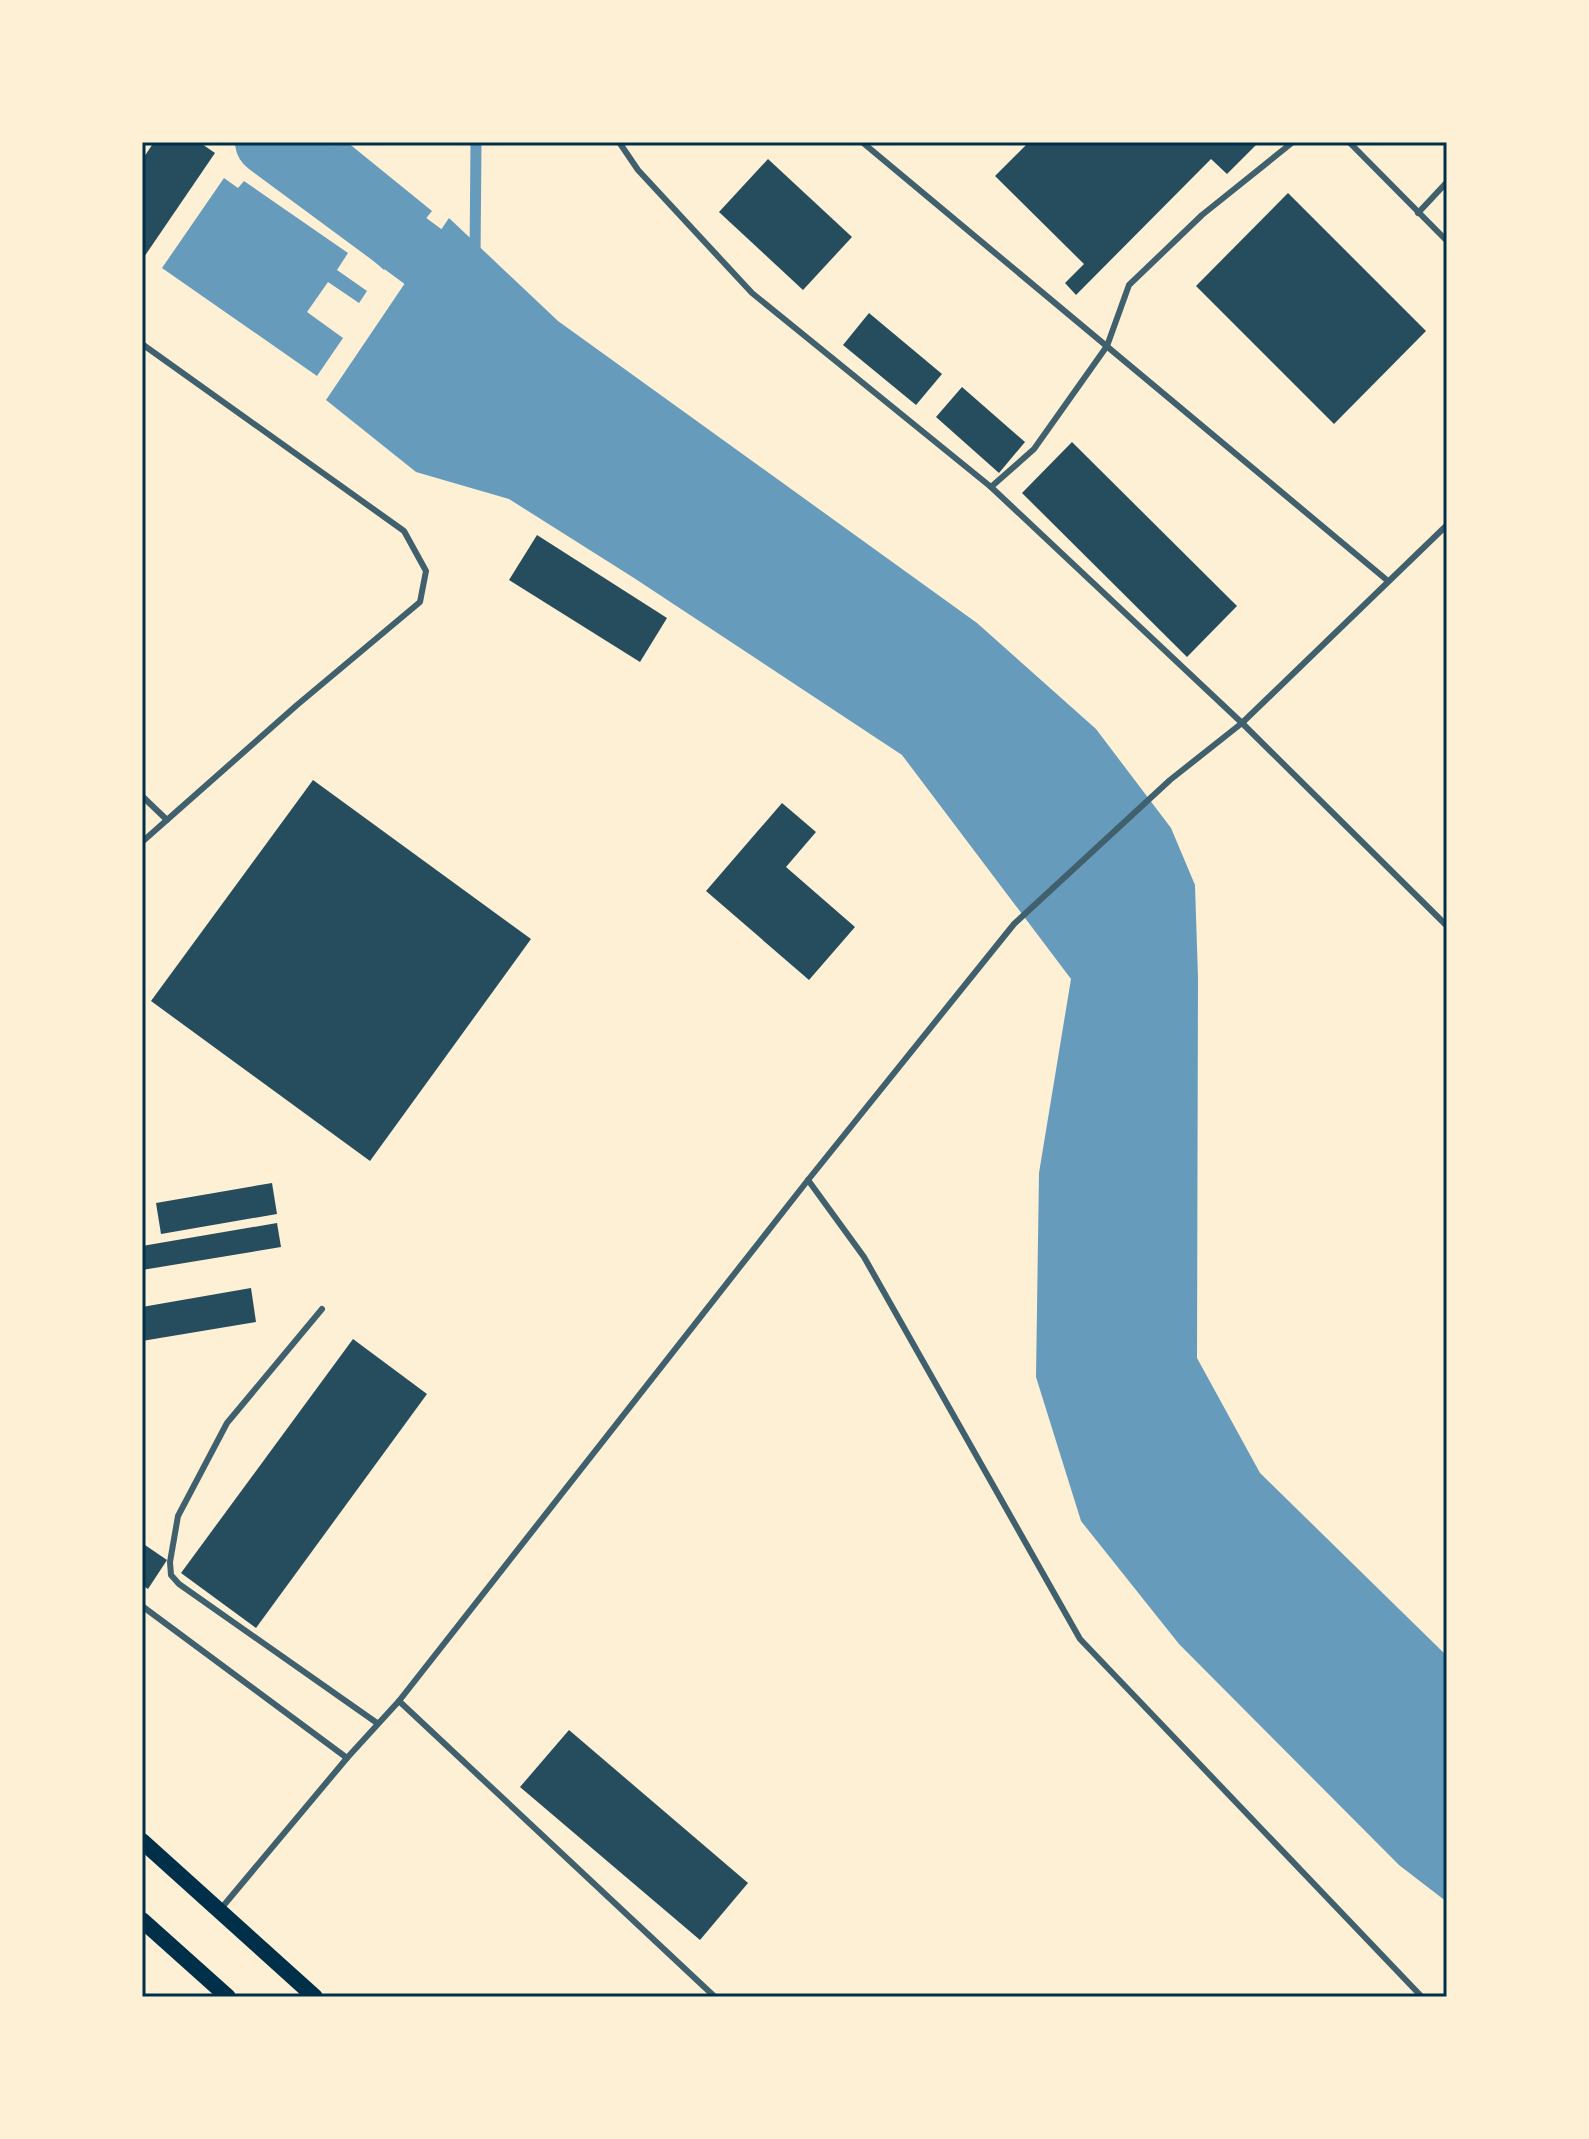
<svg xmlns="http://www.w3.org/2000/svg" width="1589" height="2139" font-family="'Exo 2',sans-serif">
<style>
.water{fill:#669bbc}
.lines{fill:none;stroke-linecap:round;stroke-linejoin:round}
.stream{stroke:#669bbc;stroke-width:11}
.river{stroke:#669bbc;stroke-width:66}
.building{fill:#264d5e}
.service{stroke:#3f606c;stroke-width:6}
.secondary{stroke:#003049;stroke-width:16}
.neatline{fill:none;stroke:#003049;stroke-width:3}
</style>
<rect width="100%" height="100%" fill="#fdf0d5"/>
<g class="water">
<path d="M237 142H347L432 211 384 270Z"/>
<path d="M224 178 238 188 244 181 348 253 337 270 367 291 359 303 328 282 307 312 343 338 317 376 162 268Z"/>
<path d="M449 218 558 321 977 623 1096 729 1171 828 1195 885 1198 978 1197 1358 1260 1473 1447 1656V1902L1399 1865 1179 1644 1081 1521 1036 1377 1039 1173 1071 979 902 755 634 578 509 499 416 472 326 400Z"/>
</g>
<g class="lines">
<path class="stream" d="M475 258 476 142"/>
<path class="river" d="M268 142 475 295 487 316"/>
</g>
<g class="building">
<path d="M154 142H199L215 153 142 260V160Z"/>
<path d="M1029 142H1259L1227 174 1211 159 1076 295 1065 283 1084 264 995 176Z"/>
<path d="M768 159 852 237 803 290 719 212Z"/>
<path d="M1288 193 1426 331 1334 424 1196 286Z"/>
<path d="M869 313 942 374 916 405 843 345Z"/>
<path d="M962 387 1025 442 999 473 936 417Z"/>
<path d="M1072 442 1237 606 1187 657 1022 493Z"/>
<path d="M537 535 667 618 640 662 509 580Z"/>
<path d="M313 780 531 939 370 1161 151 1001Z"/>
<path d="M782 803 816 832 786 867 855 927 809 980 706 891Z"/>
<path d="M272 1183 277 1214 161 1234 156 1203Z"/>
<path d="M277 1223 281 1247 142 1270V1246Z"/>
<path d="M251 1288 256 1322 142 1341V1307Z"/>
<path d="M353 1339 427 1394 256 1628 181 1573Z"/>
<path d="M142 1543 167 1560 148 1589 142 1585Z"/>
<path d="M569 1730 748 1883 700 1940 520 1787Z"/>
</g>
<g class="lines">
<g class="service">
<path d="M619 142 638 170 752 293 991 487"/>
<path d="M862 142 1388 581"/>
<path d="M1293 142 1202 215 1129 285 1107 346 1034 449 991 487 1242 723 1447 926"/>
<path d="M1349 142 1447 241"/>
<path d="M1418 213 1447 182"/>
<path d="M142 344 404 531 426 571 420 602 297 705 142 842"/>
<path d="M142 796 167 820"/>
<path d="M808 1180 864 1257 1080 1639 1422 1997"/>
<path d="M322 1309 227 1423 178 1516 170 1562 171 1575 179 1584 377 1723"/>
<path d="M142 1606 347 1758"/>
<path d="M399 1701 715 1997"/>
<path d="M219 1911 347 1758 399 1701 808 1180 1014 924 1170 780 1242 723 1447 525"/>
</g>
<g class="secondary">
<path d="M142 1841 315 1997"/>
<path d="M142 1920 228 1997"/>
</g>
</g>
<rect width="1589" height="2139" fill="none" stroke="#fdf0d5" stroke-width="288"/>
<rect x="144" y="144" width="1301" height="1851" class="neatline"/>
</svg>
